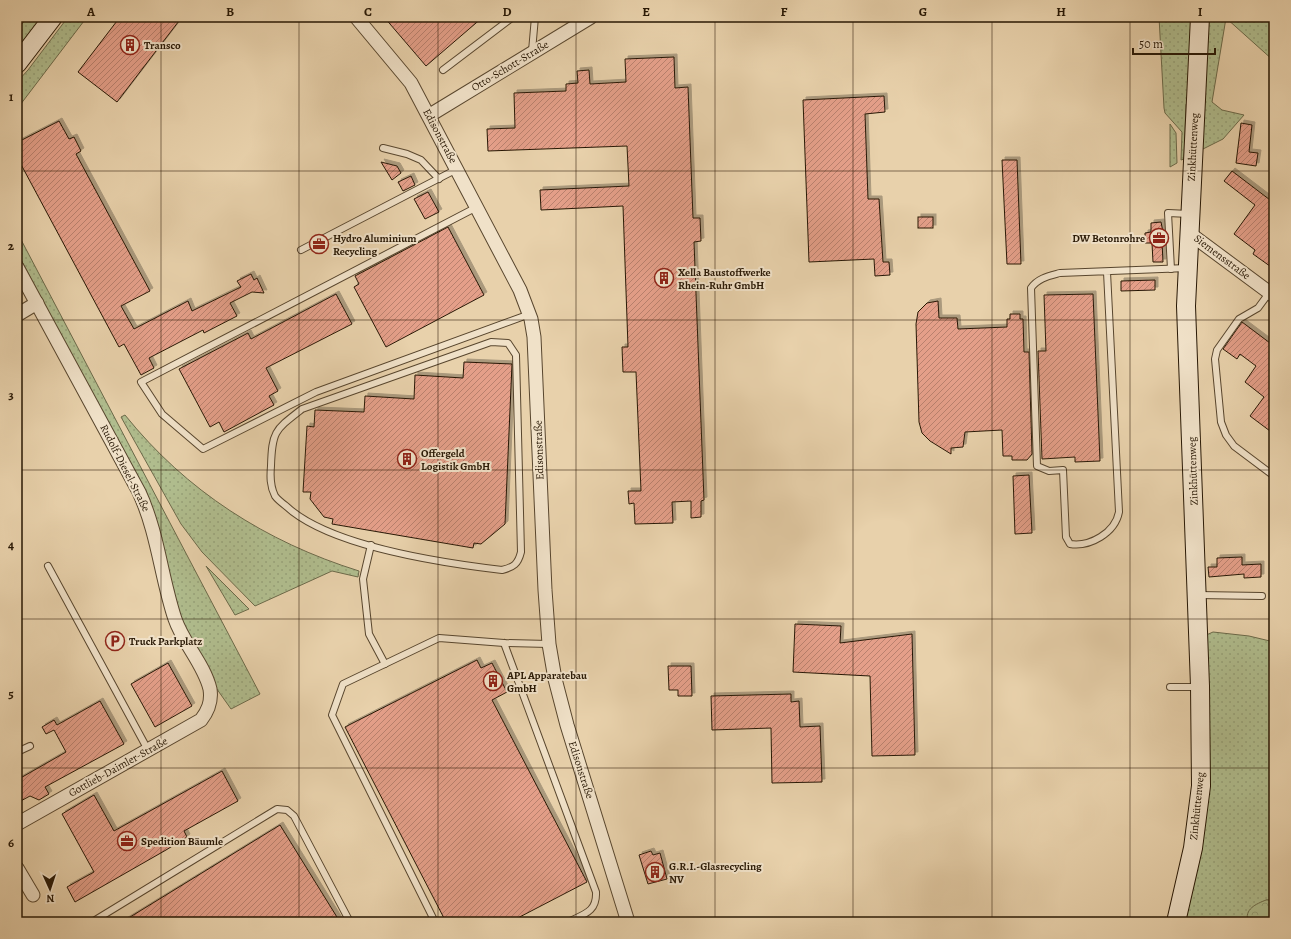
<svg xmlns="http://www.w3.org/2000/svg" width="1291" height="939" font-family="Alegreya,serif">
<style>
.grass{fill:url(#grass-dots);stroke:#6c6a4a}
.forest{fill:url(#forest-crowns);stroke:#6c6a4a}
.building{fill:url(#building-hatch);stroke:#281805;filter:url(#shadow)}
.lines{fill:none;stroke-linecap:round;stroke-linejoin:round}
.lane-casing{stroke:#58462e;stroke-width:8}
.street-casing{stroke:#58462e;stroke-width:15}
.secondary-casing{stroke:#281805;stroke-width:20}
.lane{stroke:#f0e1c8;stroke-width:6}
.street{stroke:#f0e1c8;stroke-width:13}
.secondary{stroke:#f0e1c8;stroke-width:18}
.grid{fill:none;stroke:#281805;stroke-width:1;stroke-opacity:0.55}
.labels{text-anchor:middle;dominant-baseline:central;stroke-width:4;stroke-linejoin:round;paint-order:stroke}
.poi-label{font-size:11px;font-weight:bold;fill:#281805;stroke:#f0e1c8;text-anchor:start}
.street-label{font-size:11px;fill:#281805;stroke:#f0e1c8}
.neatline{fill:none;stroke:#281805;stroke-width:1.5}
.grid-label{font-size:13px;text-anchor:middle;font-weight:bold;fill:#281805}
</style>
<defs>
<pattern id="grass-dots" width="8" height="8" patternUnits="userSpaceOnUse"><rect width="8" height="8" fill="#b0bd8e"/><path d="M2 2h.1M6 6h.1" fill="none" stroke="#97a279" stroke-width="1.8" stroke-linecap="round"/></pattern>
<pattern id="forest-crowns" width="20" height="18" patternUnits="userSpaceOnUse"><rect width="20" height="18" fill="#b0bd8e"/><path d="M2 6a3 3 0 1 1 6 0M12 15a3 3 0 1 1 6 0" fill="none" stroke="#97a279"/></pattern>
<pattern id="building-hatch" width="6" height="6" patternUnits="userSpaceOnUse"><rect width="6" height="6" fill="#e49f89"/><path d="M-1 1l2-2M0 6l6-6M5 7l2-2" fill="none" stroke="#b9816e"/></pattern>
<filter id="shadow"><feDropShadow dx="3" dy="-3" stdDeviation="0" flood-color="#0004"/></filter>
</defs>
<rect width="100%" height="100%" fill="#e8d1ab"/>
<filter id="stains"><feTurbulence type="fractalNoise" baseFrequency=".005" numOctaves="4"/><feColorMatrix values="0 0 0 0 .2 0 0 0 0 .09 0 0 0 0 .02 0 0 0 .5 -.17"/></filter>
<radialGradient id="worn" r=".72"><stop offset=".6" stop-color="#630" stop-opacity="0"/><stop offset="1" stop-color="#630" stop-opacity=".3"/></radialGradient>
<g class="grass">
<path d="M17 17H43L17 51Z"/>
<path d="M68 17H87L17 109V82L28 70Z"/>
<path d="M1159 17H1193L1188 104H1186L1184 159 1181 160 1182 132 1165 113 1164 108Z"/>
<path d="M1206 17H1274V61L1226 18 1212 102 1222 110 1244 115 1223 139 1199 151Z"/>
<path d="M1170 124 1176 133 1177 163 1170 167Z"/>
<path d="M17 232 260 694 231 709 214 685 178 615 164 555 46 307 17 252Z"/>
<path d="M125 415C186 491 266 542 359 571L358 577 332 571 255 606 202 552 181 524 121 417Z"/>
<path d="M206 566 249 609 235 615Z"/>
<path d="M1213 632 1249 636 1274 642V900H1266L1247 918 1248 922H1185L1204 636Z"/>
</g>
<path class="forest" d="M1266 900H1274V922H1248C1244 909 1256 904 1266 900Z"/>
<g class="building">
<path d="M120 17H182L117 102 78 72Z"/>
<path d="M384 17H483L426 66Z"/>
<path d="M674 57 675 88 688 87 693 218H700L701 241 694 242 704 500 701 501V517L691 518V501L672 502 673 523 635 524 634 503 629 504 628 491H641L636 372H623L622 347H628L623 206 541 210 540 190 629 186 627 146 488 151 487 129 515 128 514 93 566 91V84L578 83 577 71 589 70 590 84 626 82 625 59Z"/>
<path d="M884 96 885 112 865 114 868 199H879L883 262H889L890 275 875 276 874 259 809 262 803 100Z"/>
<path d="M59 121 69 139 74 137 81 151 76 154 150 291 121 306 134 329 188 301 192 311 241 287 237 281 251 274 254 280 257 278 264 293 252 292 230 303 237 316 204 333 203 330 149 358 154 368 141 375 124 344 119 347 17 157V148L20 147 18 142Z"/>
<path d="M1241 123 1252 125 1249 152 1258 153 1256 166 1236 163Z"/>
<path d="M1002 160H1017L1021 264H1007Z"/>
<path d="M381 162 397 166 401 173 392 180Z"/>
<path d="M1232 171 1274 203V269L1253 254 1255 250 1234 234 1255 205 1224 181Z"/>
<path d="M411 176 415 185 403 191 398 182Z"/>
<path d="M428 192 439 212 425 219 414 199Z"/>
<rect x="918" y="217" width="15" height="11"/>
<path d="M1161 222 1165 242H1162L1163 262H1153L1152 243H1145V233L1151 232V223Z"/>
<path d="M448 227 484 295 386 347 354 287 359 284 355 276Z"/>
<path d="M1155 280V290L1121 291V281Z"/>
<path d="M336 294 352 324 266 368 278 391 269 396 274 405 224 432 219 422 210 427 179 369 248 333 251 339Z"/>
<path d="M1093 294 1100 461 1075 462V457L1042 459 1038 351H1046L1044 295Z"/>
<path d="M938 301 939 318H957L958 329 1007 327V319H1010V314H1020V319H1023L1024 352H1029L1032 454 1027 460H1012V456H1003L1002 430 965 432 963 447 951 448V454L930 441 922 433 919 422 916 324 918 312 927 303Z"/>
<path d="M1242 322 1274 346V434L1250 416 1264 397 1245 382 1256 366 1240 354 1237 359 1223 349Z"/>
<path d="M464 362 512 364 505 524 481 544 474 543 473 548 332 524 333 519 324 517 310 499 311 492H303L307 426 314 427 315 410 364 412 365 396 414 399 415 375 463 378Z"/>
<path d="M1029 475 1032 533 1015 534 1013 476Z"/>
<path d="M1242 557V565L1261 564V577L1244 578V574L1209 577 1208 567H1217V558Z"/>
<path d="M795 624 841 626 840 643 912 634 915 755 872 756 870 676 793 672Z"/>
<path d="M477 660 481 668 492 663 507 692 492 700 587 882 510 922H446L345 727Z"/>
<path d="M168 663 192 706 155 727 131 684Z"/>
<path d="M668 666H691L692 696H678V690H669Z"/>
<path d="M791 694V702L799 701 800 727 820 726 822 782 772 783 771 728 712 730 711 696Z"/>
<path d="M100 701 124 744 45 787 49 794 39 800 30 796 17 803V780L66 752 54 730 46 734 42 727 54 720 57 725Z"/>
<path d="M222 771 238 801 184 831 187 837 166 850 75 902 67 887 94 872 62 814 94 795 114 831Z"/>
<path d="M280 825 340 922H122Z"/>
<path d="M651 851 653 855 660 853 667 879 648 884 639 855Z"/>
</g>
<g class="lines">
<defs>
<g id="lane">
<path d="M17 24 23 17"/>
<path d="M532 51 535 17"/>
<path d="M443 70 513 17"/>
<path d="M383 148 407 154 421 160 439 179"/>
<path d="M477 207 141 382 162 414 203 449 316 392 530 314"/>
<path d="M301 250 457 169"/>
<path d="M1171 269 1168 213 1189 214"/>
<path d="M1107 272 1119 512C1115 533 1090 547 1070 544L1066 537 1063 470 1049 471 1037 466 1031 288C1038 278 1049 276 1060 273L1187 268"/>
<path d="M1269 293 1258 308 1239 319 1217 350 1215 359 1221 422 1226 435 1234 446 1274 476"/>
<path d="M491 342 508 343 516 355 521 552C518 564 514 567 502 570 443 563 330 547 286 506 282 503 278 500 275 496 270 486 270 477 271 466 272 431 275 430 302 409Z"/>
<path d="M371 545 363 579 369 634 385 664"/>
<path d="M48 566 148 750"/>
<path d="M1198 595 1262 596"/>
<path d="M504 643 596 892C597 912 584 914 568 922"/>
<path d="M1170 687H1198"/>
<path d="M17 752 30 746"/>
<path d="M92 922 277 809 287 810 294 816 350 922"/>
<path d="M435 922 332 715 343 684 439 638 504 643 549 644"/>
</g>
<g id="street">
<path d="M356 17 411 83 520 290 531 319 534 337 545 590 549 644 555 679 567 725 628 922"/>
<path d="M430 115 591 17"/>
<path d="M1189 233 1274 296"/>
<path d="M17 267 139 492C158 533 161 577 175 619 183 643 204 664 210 689 212 702 208 711 201 720L17 824"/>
<path d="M17 315 37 303"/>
<path d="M17 868 33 895"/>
</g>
<g id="secondary">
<path d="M17 64 53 17"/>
<path d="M1176 922 1193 848 1201 786 1200 686 1186 306 1200 17"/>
</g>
</defs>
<use href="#lane" class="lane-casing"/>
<use href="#street" class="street-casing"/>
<use href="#secondary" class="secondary-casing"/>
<use href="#lane" class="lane"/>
<use href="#street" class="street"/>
<use href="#secondary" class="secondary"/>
</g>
<path class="grid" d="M161 17V922M299 17V922M438 17V922M576 17V922M715 17V922M853 17V922M992 17V922M1130 17V922M17 171H1274M17 320H1274M17 470H1274M17 619H1274M17 768H1274"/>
<defs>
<symbol id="building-ring" viewBox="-11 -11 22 22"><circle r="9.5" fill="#f0e1c8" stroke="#8f2418" stroke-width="1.5"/><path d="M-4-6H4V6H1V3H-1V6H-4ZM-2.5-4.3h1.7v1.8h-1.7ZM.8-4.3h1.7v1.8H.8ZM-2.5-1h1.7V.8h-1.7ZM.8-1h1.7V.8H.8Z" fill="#8f2418"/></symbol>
<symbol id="office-ring" viewBox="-11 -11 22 22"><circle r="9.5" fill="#f0e1c8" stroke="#8f2418" stroke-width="1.5"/><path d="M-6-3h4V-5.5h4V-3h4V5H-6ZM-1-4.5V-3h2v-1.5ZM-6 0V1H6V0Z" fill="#8f2418"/></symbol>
<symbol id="parking-ring" viewBox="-11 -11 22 22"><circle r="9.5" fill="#f0e1c8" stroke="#8f2418" stroke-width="1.5"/><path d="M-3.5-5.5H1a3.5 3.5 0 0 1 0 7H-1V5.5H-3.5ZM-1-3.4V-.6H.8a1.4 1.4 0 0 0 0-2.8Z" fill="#8f2418"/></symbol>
</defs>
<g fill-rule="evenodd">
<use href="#building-ring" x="119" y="34" width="22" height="22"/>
<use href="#office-ring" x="1148" y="227" width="22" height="22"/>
<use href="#office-ring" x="308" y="233" width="22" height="22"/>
<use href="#building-ring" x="653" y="267" width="22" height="22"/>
<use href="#building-ring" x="396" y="448" width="22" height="22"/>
<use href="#parking-ring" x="104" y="630" width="22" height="22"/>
<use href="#building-ring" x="482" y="670" width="22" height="22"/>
<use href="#office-ring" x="116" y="830" width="22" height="22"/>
<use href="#building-ring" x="644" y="861" width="22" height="22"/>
</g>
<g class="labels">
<g class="poi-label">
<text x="144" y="45">Transco</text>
<text x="333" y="238">Hydro Aluminium<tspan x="333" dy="13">Recycling</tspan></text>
<text x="1145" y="238" text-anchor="end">DW Betonrohre</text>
<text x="678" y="272">Xella Baustoffwerke<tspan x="678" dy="13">Rhein-Ruhr GmbH</tspan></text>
<text x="421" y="453">Offergeld<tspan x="421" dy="13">Logistik GmbH</tspan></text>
<text x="129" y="641">Truck Parkplatz</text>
<text x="507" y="675">APL Apparatebau<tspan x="507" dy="13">GmbH</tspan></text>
<text x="141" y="841">Spedition Bäumle</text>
<text x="669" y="866">G.R.I.-Glasrecycling<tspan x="669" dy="13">NV</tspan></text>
</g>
<g class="street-label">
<text transform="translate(510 66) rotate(-31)">Otto-Schott-Straße</text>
<text transform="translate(440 136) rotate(62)">Edisonstraße</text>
<text transform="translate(1193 147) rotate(-87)">Zinkhüttenweg</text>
<text transform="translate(1222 257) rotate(37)">Siemensstraße</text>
<text transform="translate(539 450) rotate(-92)">Edisonstraße</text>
<text transform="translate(125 468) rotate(63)">Rudolf-Diesel-Straße</text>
<text transform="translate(1193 471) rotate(-92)">Zinkhüttenweg</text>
<text transform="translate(118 767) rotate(-29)">Gottlieb-Daimler-Straße</text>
<text transform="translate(581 770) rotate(72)">Edisonstraße</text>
<text transform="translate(1197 806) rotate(-84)">Zinkhüttenweg</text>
</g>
</g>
<rect width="1291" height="939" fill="none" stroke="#e8d1ab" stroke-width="44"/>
<g transform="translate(50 889) rotate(177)" stroke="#f0e1c8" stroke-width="3" paint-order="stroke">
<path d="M0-3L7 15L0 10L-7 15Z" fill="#281805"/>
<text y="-6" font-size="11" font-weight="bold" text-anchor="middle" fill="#281805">N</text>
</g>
<path d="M1133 48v6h82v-6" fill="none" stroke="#281805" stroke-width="2"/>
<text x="1139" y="48" font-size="12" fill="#281805" stroke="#f0e1c8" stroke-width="3" paint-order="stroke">50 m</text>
<rect x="22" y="22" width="1247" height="895" class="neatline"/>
<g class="grid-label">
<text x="91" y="16">A</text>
<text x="230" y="16">B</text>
<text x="368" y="16">C</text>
<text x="507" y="16">D</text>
<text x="646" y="16">E</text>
<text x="784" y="16">F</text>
<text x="923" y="16">G</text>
<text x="1061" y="16">H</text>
<text x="1200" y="16">I</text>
<text x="11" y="101">1</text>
<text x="11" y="250">2</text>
<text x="11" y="399">3</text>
<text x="11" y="549">4</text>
<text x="11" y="698">5</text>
<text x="11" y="847">6</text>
</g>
<rect width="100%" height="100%" filter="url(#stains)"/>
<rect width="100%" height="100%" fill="url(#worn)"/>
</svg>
